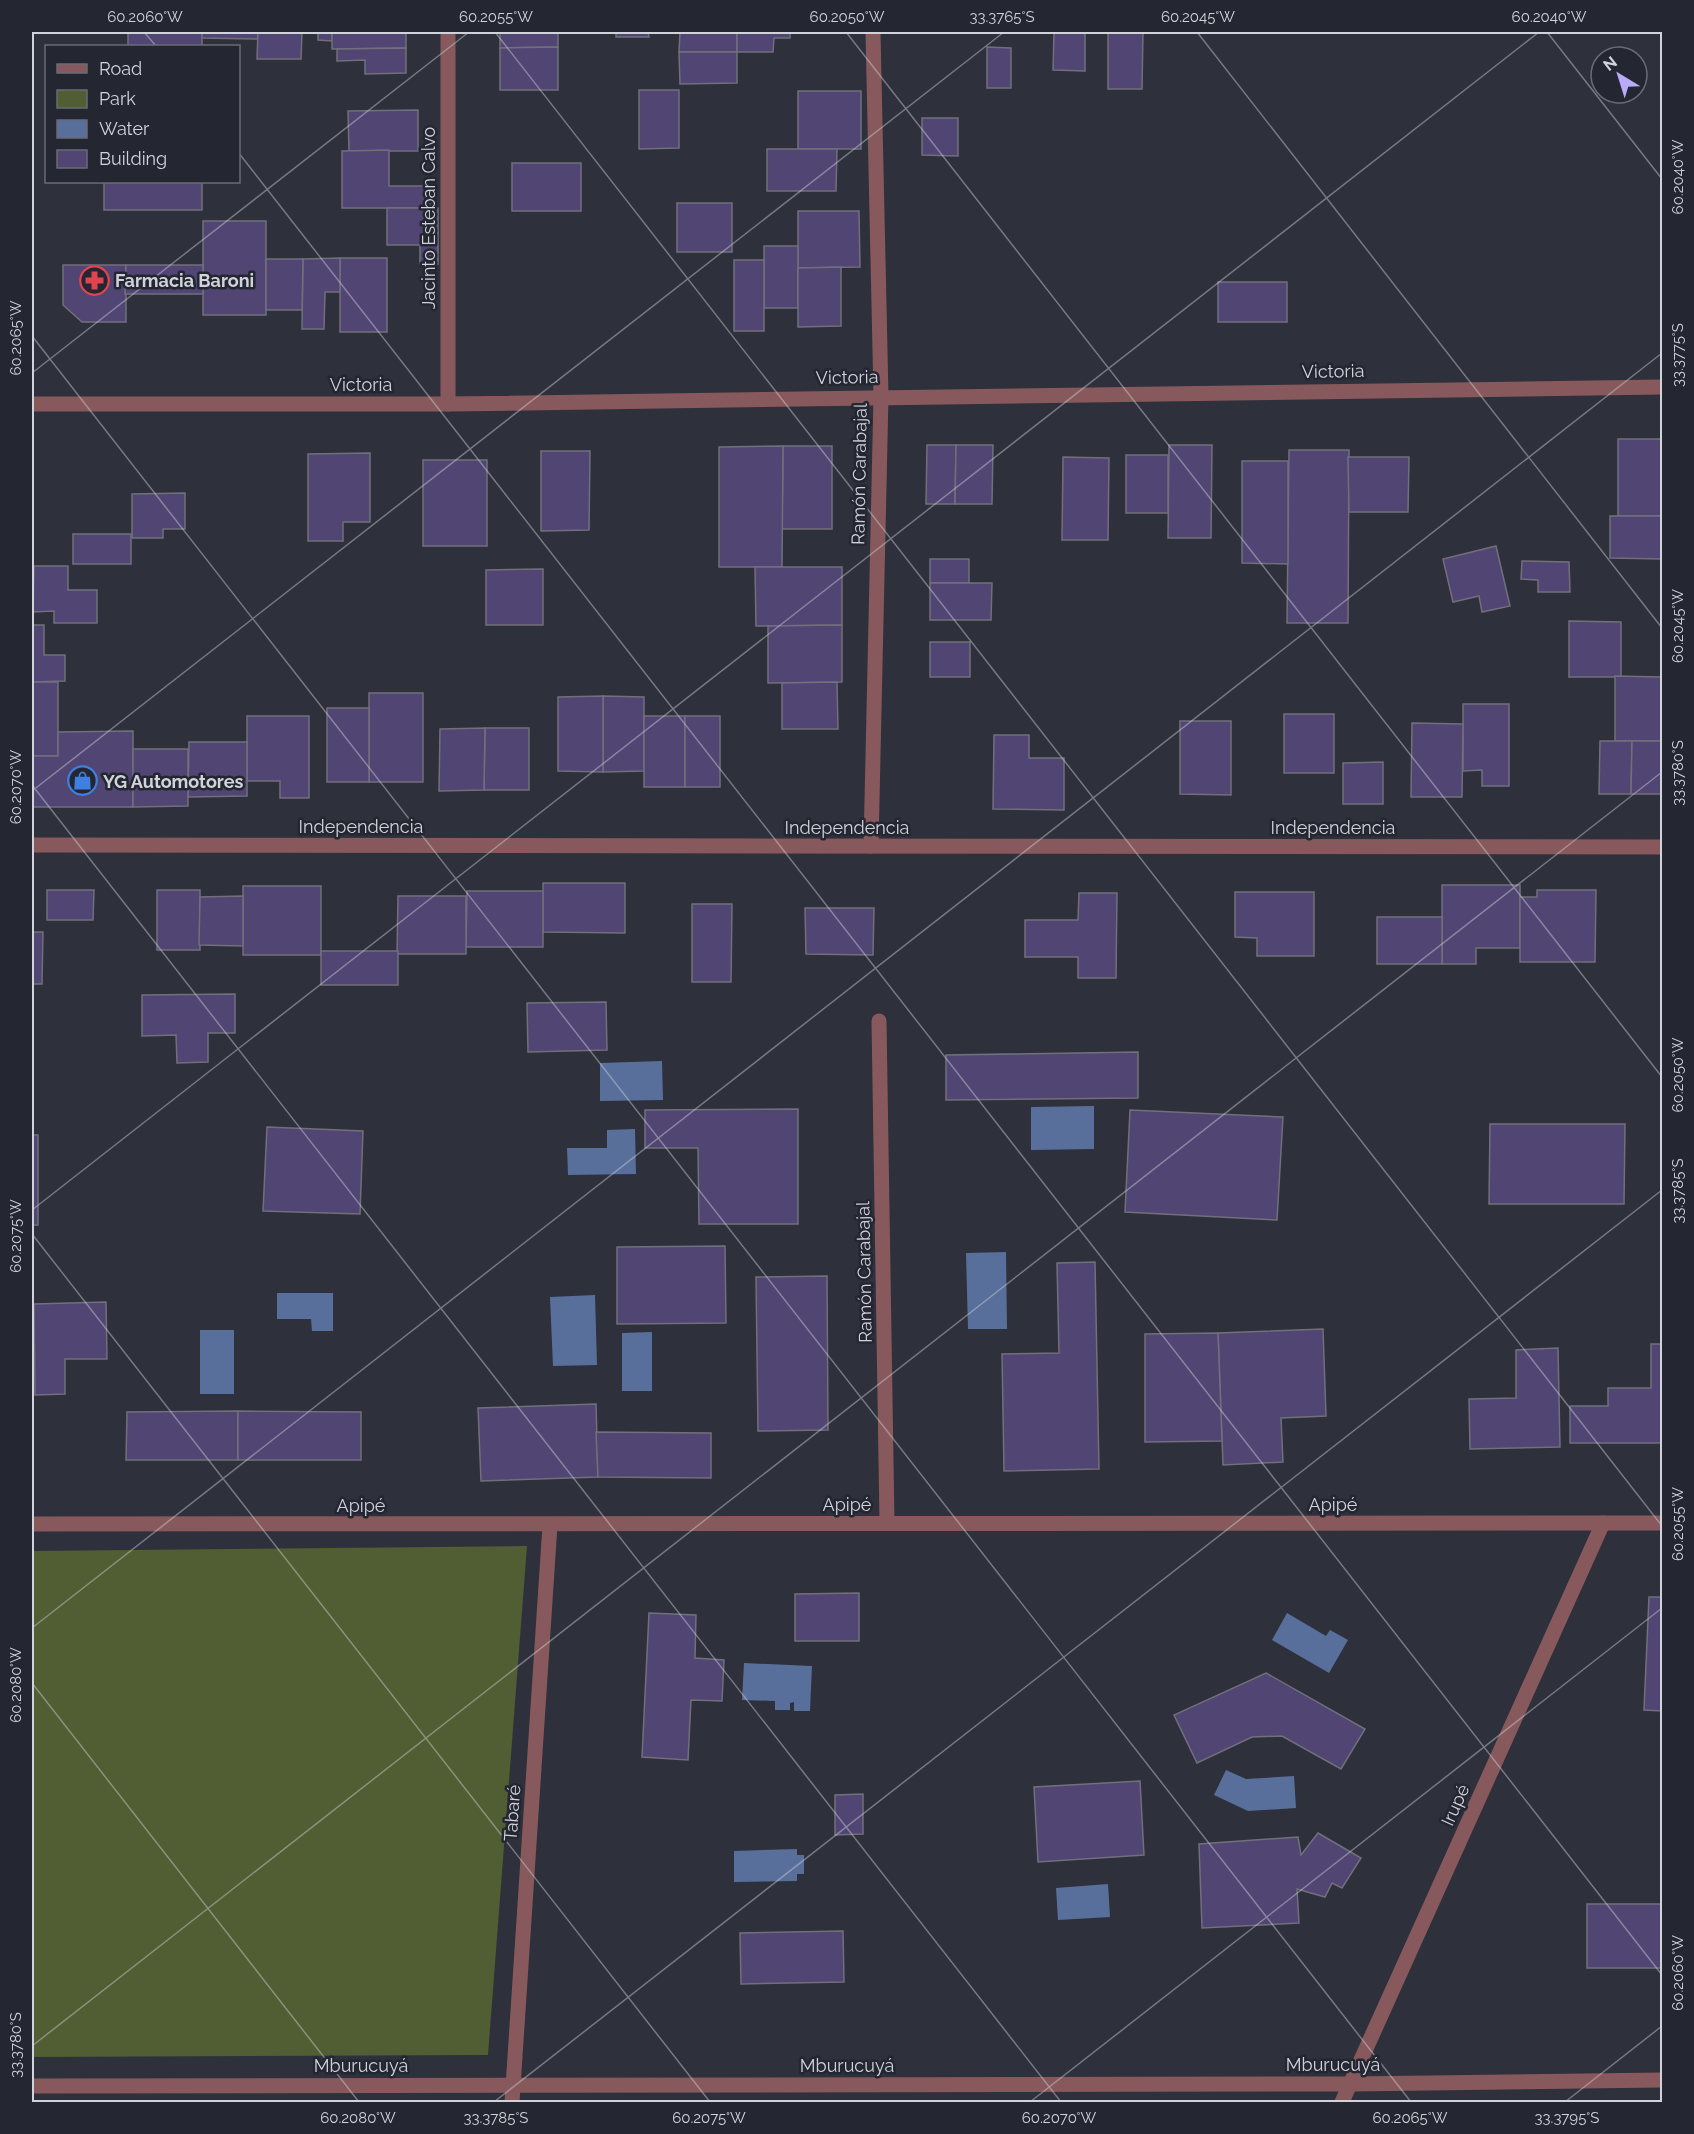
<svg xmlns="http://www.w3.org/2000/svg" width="1694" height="2134" font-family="Raleway,sans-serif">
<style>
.green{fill:#515d32}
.water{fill:#596f9b}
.building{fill:#504573;stroke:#726f7d;stroke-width:1.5}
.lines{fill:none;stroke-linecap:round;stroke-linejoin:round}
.minor{stroke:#87595c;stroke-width:15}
.ticks{fill:none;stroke:#d1d3da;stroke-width:1.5;stroke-opacity:0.45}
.labels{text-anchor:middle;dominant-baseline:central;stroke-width:5;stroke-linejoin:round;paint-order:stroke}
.street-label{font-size:18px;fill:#d1d3da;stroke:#242631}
.poi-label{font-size:18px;font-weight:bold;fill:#d1d3da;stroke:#242631;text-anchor:start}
.neatline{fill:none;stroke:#d1d3da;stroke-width:2}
.ticks-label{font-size:15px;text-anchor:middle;fill:#d1d3da}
</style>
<rect width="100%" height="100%" fill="#2e303b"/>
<path class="green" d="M527 1546 488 2055 32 2057V1551Z"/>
<g class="water">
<path d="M662 1061 663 1100 600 1101V1063Z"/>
<path d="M1094 1106V1149L1031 1150V1107Z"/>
<path d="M635 1129 636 1174 568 1175 567 1148H607V1130Z"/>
<path d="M1006 1252 1007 1329H968L966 1253Z"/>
<path d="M277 1293H333V1331H312L311 1319H277Z"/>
<path d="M595 1295 597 1365 553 1366 550 1297Z"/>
<rect x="200" y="1330" width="34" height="64"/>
<path d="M652 1332V1391H622V1333Z"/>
<path d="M1287 1613 1326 1636 1330 1630 1348 1640 1329 1673 1272 1640Z"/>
<path d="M744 1663 812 1666 810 1711H794V1702L790 1703V1710H775V1701L742 1700Z"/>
<path d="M1226 1770 1246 1779 1294 1776 1296 1808 1248 1811 1214 1795Z"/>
<path d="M797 1849V1855H804V1874H797V1881L734 1882V1851Z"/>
<path d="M1108 1884 1110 1917 1058 1920 1056 1888Z"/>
</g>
<g class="building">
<rect x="128" y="32" width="74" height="14"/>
<path d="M202 32H258V39L202 38Z"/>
<path d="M258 32H302L301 59H257Z"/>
<path d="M318 32H332V41L318 40Z"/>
<path d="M332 32H406V48L332 49Z"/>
<path d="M500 32H558V47L500 48Z"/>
<path d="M616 32H648L649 37H616Z"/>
<path d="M680 32H737V52H679Z"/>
<path d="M737 32H790V38H774L773 52H737Z"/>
<path d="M1054 32H1085V71L1053 70Z"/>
<path d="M1108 32H1143L1142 89H1108Z"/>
<path d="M558 47V90H500V48Z"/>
<path d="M987 47 1011 48V88H987Z"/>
<path d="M406 48V73L365 74V60L337 61V49Z"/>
<path d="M679 52H737V83L680 84Z"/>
<path d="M639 90H679V148L639 149Z"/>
<rect x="798" y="91" width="63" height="58"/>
<path d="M418 110V151H349L348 111Z"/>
<path d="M922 118H958V156L922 155Z"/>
<path d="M767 149H837L836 191H767Z"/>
<path d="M389 150V186H432L433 208H342V151Z"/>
<rect x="512" y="163" width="69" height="48"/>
<rect x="104" y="182" width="98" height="28"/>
<rect x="677" y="203" width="55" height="49"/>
<path d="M387 208H438V264H420V245H387Z"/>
<path d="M798 211H859L860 267 798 268Z"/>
<rect x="203" y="221" width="63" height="94"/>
<rect x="764" y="246" width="34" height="62"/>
<rect x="340" y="258" width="47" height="74"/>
<path d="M340 258V292H325L324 329H302L303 259Z"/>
<path d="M266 259H303L302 310H266Z"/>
<rect x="734" y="260" width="30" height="71"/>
<path d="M63 265H126V322H82L63 305Z"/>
<path d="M126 265H203V294H125Z"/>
<path d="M841 267V326L798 327V268Z"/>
<rect x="1218" y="282" width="69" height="40"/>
<rect x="1618" y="439" width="44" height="77"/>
<path d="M927 445H956L955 504H926Z"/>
<path d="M956 445H993L992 504H955Z"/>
<path d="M1169 445H1212L1211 538H1168Z"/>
<path d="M783 446H832V529H782Z"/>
<path d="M783 446 782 567H719V447Z"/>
<path d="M1289 450H1349L1348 623H1287Z"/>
<path d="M541 451H590L589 530 541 531Z"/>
<path d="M370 453V522H343V541H308V454Z"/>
<rect x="1126" y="455" width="42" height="58"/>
<path d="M1063 457 1109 458 1108 540H1062Z"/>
<path d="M1348 457H1409L1408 512H1349Z"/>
<rect x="423" y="460" width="64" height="86"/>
<path d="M1242 461H1288V564L1242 563Z"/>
<path d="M185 493V529H163V538H132V494Z"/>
<path d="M1610 516H1662V559L1610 558Z"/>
<rect x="73" y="534" width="58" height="30"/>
<path d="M1496 546 1510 606 1482 612 1479 596 1453 602 1443 559Z"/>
<rect x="930" y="559" width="39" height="24"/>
<path d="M1522 561 1569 562 1570 592H1538V580L1521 579Z"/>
<path d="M34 566H68V590H97V623H54V611L33 612Z"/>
<path d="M755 567H842V625L756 626Z"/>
<path d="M543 569V625H486V570Z"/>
<path d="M930 583H992L991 620H930Z"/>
<path d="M1569 621 1621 622V677H1569Z"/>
<path d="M32 625H44V655H65V681L32 682Z"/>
<path d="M842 625V682L768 683V626Z"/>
<rect x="930" y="642" width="40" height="35"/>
<path d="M1615 676 1662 677V741H1615Z"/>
<rect x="32" y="682" width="26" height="74"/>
<path d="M837 682 838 729H782V683Z"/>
<rect x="369" y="693" width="54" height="89"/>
<path d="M603 696 644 697V771L603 772Z"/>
<path d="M603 696V772L558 771V697Z"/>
<path d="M1463 704H1509V786H1482V770L1463 771Z"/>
<rect x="327" y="708" width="42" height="74"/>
<rect x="1284" y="714" width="50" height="59"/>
<path d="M247 716H309V798H280V781H247Z"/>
<rect x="644" y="716" width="41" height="71"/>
<rect x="685" y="716" width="35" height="71"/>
<path d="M1180 721H1231V795L1180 794Z"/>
<path d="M1412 723 1463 724 1462 797H1411Z"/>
<path d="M485 728H529V790H484Z"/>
<path d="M485 728 484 790 439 791 440 729Z"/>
<path d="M133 731V807H32V756H58V732Z"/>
<path d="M994 735H1029V758H1064V810L993 809Z"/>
<path d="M1600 741H1632L1631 794H1599Z"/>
<path d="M1632 741H1662V794H1631Z"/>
<path d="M189 742H247V796L188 797Z"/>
<path d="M133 749H188V806L133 807Z"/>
<path d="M1383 762V804H1343V763Z"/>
<path d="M543 883H625V933L543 932Z"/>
<path d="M1442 885H1520V948H1476V964H1442Z"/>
<rect x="243" y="886" width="78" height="69"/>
<path d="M47 890H94L93 920H47Z"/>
<rect x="157" y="890" width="43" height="60"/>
<path d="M1537 890H1596L1595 962H1520V897H1537Z"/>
<path d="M467 891H543V947H466Z"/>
<path d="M1235 892H1314V956H1257V938L1235 937Z"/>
<path d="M1079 893H1117L1116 978H1078V957H1025V920H1078Z"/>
<path d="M243 896V946L199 945 200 897Z"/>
<path d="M398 896H466V954H397Z"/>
<path d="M692 904H732L731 982H692Z"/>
<path d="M805 908H874L873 955 806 954Z"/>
<rect x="1377" y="917" width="65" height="47"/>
<path d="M32 932H43L42 984H32Z"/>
<rect x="321" y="951" width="77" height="34"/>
<path d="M235 994V1033H208V1062L177 1063 176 1035 142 1036V995Z"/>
<path d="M606 1002 607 1050 528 1052 527 1003Z"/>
<path d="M1138 1052V1098L946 1100V1055Z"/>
<path d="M798 1109V1224H699L698 1148H645V1110Z"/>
<path d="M1130 1110 1283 1117 1277 1220 1125 1212Z"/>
<path d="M1490 1124H1625L1624 1204H1489Z"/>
<path d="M267 1127 363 1131 360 1214 263 1211Z"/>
<rect x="32" y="1135" width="6" height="90"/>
<path d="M725 1246 726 1323 617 1324V1247Z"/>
<path d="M1095 1262 1099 1469 1004 1471 1002 1354 1059 1353 1057 1263Z"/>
<path d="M827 1276 828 1430 758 1431 756 1277Z"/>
<path d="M106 1302 107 1359H65V1394L35 1395 34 1304Z"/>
<path d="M1323 1329 1326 1416 1281 1418 1283 1462 1223 1465 1218 1333Z"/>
<path d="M1218 1333 1222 1441 1145 1442V1334Z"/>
<path d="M1651 1344H1662V1443H1570V1406H1608V1388H1651Z"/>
<path d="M1558 1348 1560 1447 1470 1449 1469 1399 1516 1398V1350Z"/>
<path d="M596 1404 598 1477 481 1481 478 1408Z"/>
<path d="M238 1411V1460H126L127 1412Z"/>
<path d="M238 1411 361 1412V1460H238Z"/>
<path d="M596 1432 711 1433V1478L598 1477Z"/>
<path d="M859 1593V1641H795V1594Z"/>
<path d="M1649 1597H1662V1711L1644 1710Z"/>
<path d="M649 1613 696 1615 695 1658 724 1660 722 1701 691 1700 688 1760 642 1757Z"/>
<path d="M1266 1673 1365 1729 1341 1769 1282 1736 1252 1737 1197 1763 1174 1715Z"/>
<path d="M1140 1781 1144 1855 1038 1862 1034 1787Z"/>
<path d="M863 1794V1834L835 1835V1795Z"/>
<path d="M1318 1833 1361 1858 1342 1888 1332 1883 1325 1897 1297 1889 1299 1923 1202 1928 1199 1844 1298 1837 1301 1855Z"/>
<rect x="1587" y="1904" width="75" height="64"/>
<path d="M843 1931 844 1982 741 1984 740 1933Z"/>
</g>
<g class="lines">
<g class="minor">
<path d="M32 404H448L1662 387"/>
<path d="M448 404V32"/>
<path d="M32 845 1662 847"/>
<path d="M871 846 881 396 873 32"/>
<path d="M879 1021 887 1523"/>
<path d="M32 1524 1662 1523"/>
<path d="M32 2086 1351 2084 1662 2080"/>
<path d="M512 2102 550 1525"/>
<path d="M1342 2102 1603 1523"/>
</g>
</g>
<path class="ticks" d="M144 32 156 46M495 32 1662 1526M846 32 1662 1077M1197 32 1662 628M1547 32 1662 179M238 152 1662 1975M32 336 1411 2102M32 373 469 32M32 785 1061 2102M32 791 1004 32M32 1210 1539 32M32 1234 710 2102M32 1628 1662 353M32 1683 359 2102M32 2046 1662 772M494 2102 1662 1190M1030 2102 1662 1608M1565 2102 1662 2026"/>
<defs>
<symbol id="pharmacy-ring" viewBox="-11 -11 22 22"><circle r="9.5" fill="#242631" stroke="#e0444e" stroke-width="1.5"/><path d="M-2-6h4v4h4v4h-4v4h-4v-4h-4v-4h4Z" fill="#e0444e"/></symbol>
<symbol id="shop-ring" viewBox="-11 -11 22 22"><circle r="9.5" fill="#242631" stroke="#3f7fe0" stroke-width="1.5"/><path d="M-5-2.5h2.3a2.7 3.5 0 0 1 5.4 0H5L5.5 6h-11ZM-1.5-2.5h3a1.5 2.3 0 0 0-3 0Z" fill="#3f7fe0"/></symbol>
</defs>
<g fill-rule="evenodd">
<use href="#pharmacy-ring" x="78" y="264" width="33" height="33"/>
<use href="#shop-ring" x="66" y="764" width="33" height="33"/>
</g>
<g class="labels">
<g class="street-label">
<text transform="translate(428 218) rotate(-90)">Jacinto Esteban Calvo</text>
<text transform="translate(1333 371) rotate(-1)">Victoria</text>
<text transform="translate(847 377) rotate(-1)">Victoria</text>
<text x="361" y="384">Victoria</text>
<text transform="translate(859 474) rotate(-89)">Ramón Carabajal</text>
<text x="361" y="826">Independencia</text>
<text x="847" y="827">Independencia</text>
<text x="1333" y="827">Independencia</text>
<text transform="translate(864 1272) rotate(-91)">Ramón Carabajal</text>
<text x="847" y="1504">Apipé</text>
<text x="1333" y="1504">Apipé</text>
<text x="361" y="1505">Apipé</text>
<text transform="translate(1455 1805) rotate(-66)">Irupé</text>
<text transform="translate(512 1813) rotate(-86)">Tabaré</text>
<text x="1333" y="2064">Mburucuyá</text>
<text x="361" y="2065">Mburucuyá</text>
<text x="847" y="2065">Mburucuyá</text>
</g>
<g class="poi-label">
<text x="115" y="280">Farmacia Baroni</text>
<text x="103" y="781">YG Automotores</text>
</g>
</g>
<rect width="1694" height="2134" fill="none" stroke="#242631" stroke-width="66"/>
<rect x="45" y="45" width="195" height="138" fill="#242631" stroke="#696b75" stroke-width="1.5"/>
<rect x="57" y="64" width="30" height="9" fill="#87595c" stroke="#696b75" stroke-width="1.5"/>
<text x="99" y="75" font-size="18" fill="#d1d3da">Road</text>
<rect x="57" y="90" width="30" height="18" fill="#515d32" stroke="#696b75" stroke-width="1.5"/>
<text x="99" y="105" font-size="18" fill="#d1d3da">Park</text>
<rect x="57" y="120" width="30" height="18" fill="#596f9b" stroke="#696b75" stroke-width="1.5"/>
<text x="99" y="135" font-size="18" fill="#d1d3da">Water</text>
<rect x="57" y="150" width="30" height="18" fill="#504573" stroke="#696b75" stroke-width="1.5"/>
<text x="99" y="165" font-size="18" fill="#d1d3da">Building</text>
<g transform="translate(1619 75) rotate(322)"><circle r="28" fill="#242631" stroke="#696b75" stroke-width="1.5"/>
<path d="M0-4.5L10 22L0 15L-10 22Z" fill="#b9abf7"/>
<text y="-9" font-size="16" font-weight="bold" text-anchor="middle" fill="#d1d3da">N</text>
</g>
<rect x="33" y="33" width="1628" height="2068" class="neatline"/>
<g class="ticks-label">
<text x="145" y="22">60.2060°W</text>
<text x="496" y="22">60.2055°W</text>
<text x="847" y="22">60.2050°W</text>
<text x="1002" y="22">33.3765°S</text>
<text x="1198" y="22">60.2045°W</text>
<text x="1549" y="22">60.2040°W</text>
<text transform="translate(1678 177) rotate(-90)" y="5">60.2040°W</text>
<text transform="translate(16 338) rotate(-90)" y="5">60.2065°W</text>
<text transform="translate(1678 355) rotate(-90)" y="5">33.3775°S</text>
<text transform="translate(1678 626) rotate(-90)" y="5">60.2045°W</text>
<text transform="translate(1678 773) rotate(-90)" y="5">33.3780°S</text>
<text transform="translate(16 787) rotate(-90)" y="5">60.2070°W</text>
<text transform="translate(1678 1075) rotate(-90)" y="5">60.2050°W</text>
<text transform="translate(1678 1191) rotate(-90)" y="5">33.3785°S</text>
<text transform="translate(16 1236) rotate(-90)" y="5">60.2075°W</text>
<text transform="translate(1678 1524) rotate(-90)" y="5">60.2055°W</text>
<text transform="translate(16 1685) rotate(-90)" y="5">60.2080°W</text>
<text transform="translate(1678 1973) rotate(-90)" y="5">60.2060°W</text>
<text transform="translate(16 2045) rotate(-90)" y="5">33.3780°S</text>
<text x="358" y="2123">60.2080°W</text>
<text x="496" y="2123">33.3785°S</text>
<text x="709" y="2123">60.2075°W</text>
<text x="1059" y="2123">60.2070°W</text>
<text x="1410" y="2123">60.2065°W</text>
<text x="1567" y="2123">33.3795°S</text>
</g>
</svg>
